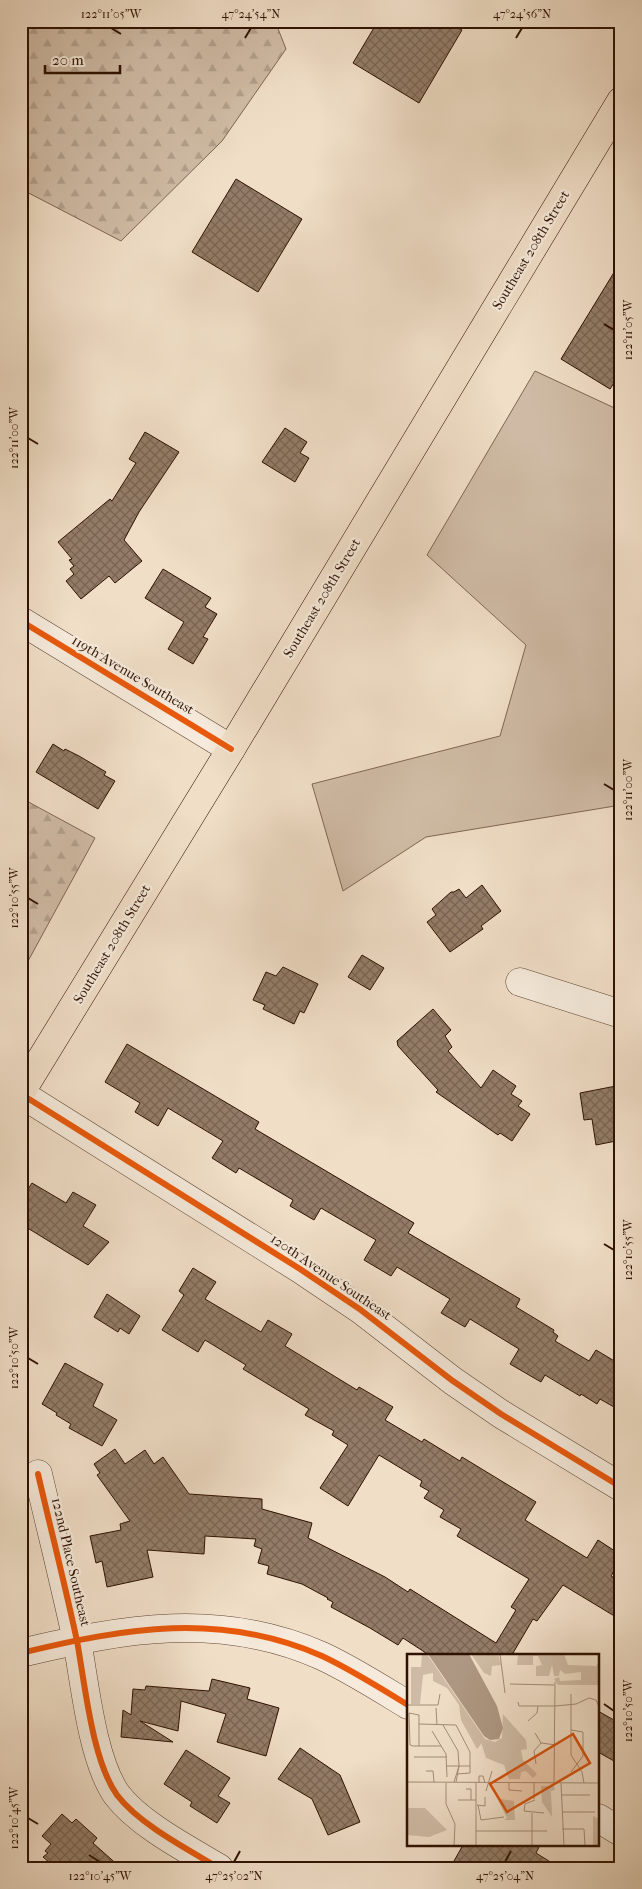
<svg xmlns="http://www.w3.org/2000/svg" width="642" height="1889" font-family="'IM FELL French Canon',serif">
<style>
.green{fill:#cfbba5;stroke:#7f6652}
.forest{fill:url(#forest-firs);stroke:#7f6652}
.building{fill:url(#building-cross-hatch);stroke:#2f1100}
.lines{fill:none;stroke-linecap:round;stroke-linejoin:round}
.minor-casing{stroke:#5f4432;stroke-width:29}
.major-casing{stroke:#2f1100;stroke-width:29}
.minor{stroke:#f5eadb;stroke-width:28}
.major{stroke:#f0dec7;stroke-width:28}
.cycleway-casing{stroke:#f5eadb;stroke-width:9}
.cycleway{stroke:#e8590c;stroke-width:6}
.ticks{fill:none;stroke:#2f1100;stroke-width:2}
.labels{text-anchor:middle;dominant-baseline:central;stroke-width:4.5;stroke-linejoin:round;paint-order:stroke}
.street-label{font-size:14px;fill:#2f1100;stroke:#f5eadb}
.inset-road{fill:none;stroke:#a38c77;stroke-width:1}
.view{fill:#d6520b;fill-opacity:0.15;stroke:#d6520b;stroke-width:2.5}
.inset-edge{fill:none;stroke:#2f1100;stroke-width:2.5}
.neatline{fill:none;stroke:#2f1100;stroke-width:2}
.ticks-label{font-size:12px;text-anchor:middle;fill:#2f1100}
</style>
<defs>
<pattern id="forest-firs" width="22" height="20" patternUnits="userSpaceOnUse" patternTransform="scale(1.25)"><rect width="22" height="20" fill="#cfbba5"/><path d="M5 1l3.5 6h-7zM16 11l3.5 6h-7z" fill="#b2a08c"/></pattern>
<pattern id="building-cross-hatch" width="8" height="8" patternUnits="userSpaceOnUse" patternTransform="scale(1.25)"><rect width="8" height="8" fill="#937c67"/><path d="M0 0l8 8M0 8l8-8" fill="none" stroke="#786452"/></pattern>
</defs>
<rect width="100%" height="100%" fill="#f0dec7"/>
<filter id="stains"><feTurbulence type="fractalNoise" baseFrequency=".004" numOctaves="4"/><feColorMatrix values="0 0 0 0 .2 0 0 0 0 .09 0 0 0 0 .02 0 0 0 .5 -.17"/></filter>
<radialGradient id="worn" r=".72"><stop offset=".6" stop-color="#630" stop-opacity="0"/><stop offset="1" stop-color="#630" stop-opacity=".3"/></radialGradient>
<path class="green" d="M535 371 621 411V805L426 837 343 891 312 784 500 736 526 645 427 555Z"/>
<g class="forest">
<path d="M21 21H275L286 49 222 141 121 241 21 189Z"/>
<path d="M21 798 95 838 21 974Z"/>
</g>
<g class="building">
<path d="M378 21H447L462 30 419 103 353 63Z"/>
<path d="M236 179 302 219 258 292 192 252Z"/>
<path d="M621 261V372L610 389 561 359Z"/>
<path d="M285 428 307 442 300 453 309 458 295 482 262 462Z"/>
<path d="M145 432 179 452 139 512 124 540 142 561 115 583 109 576 81 599 66 581 74 574 70 569 74 566 69 560 72 559 58 542 110 499 112 501 136 463 129 459Z"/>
<path d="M163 569 211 598 205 607 217 614 203 637 208 639 193 664 168 649 184 622 145 598Z"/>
<path d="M53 744 64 751 65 749 79 756 106 772 104 775 115 781 98 809 36 772Z"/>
<path d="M482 885 501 911 481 926 483 929 450 952 427 922 436 915 432 909 451 892H454L459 889 466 898Z"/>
<path d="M362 955 384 968 370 990 348 977Z"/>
<path d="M283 967 318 984 304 1013 300 1011 294 1024 263 1009 265 1005 253 1000 266 972 276 976Z"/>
<path d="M433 1009 451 1030 445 1036 452 1047 448 1051 481 1088 493 1070 516 1086 511 1094 522 1101 518 1106 530 1114 512 1141 500 1133 498 1135 436 1092 438 1090 398 1046 397 1041Z"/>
<path d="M127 1044 259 1122 255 1129 414 1223 408 1233 520 1299 516 1307 554 1330 553 1332 558 1336 555 1341 589 1361 596 1350 621 1365V1411L600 1399 597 1404 581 1394 580 1396 545 1375 541 1382 510 1364 519 1349 470 1319 465 1327 441 1313 450 1299 397 1267 391 1276 364 1260 376 1240 321 1208 314 1220 290 1206 293 1200 239 1168 236 1173 212 1158 223 1141 168 1108 158 1126 135 1112 140 1103 105 1082Z"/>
<path d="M616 1086 617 1091 619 1090 621 1101V1140L596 1145 592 1119 584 1120 580 1093Z"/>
<path d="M32 1183 66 1203 73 1192 96 1205 83 1226 109 1242 88 1265 21 1224V1200Z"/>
<path d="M193 1268 216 1282 205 1299 261 1332 268 1320 292 1334 285 1346 357 1390 359 1387 393 1407 385 1420 422 1442 424 1439 460 1461 462 1457 536 1502 525 1520 587 1558 598 1540 621 1555V1559L611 1576 621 1582V1620L563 1585 537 1621 533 1619 513 1653 517 1655H429L403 1638 398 1645 370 1628 331 1607 333 1602 327 1599 328 1598 302 1584 267 1574 269 1566 258 1563 262 1549 254 1546 256 1539 205 1536 204 1554 147 1550 153 1577 107 1587 102 1561 96 1563 90 1536 121 1530 120 1524 130 1521 97 1475 100 1473 94 1464 115 1449 125 1464 145 1450 154 1464 163 1457 189 1494 262 1499V1509L312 1523 308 1538 385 1577 408 1592 410 1589 496 1643 516 1610 511 1607 529 1579 457 1536 461 1529 440 1517 444 1510 424 1498 429 1491 420 1486 422 1481 379 1455 348 1506 320 1488 348 1445 332 1435 334 1431 305 1415 309 1409 243 1369 246 1365 205 1340 198 1352 162 1330 184 1295 179 1291Z"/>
<path d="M107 1294 140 1316 129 1334 120 1328 118 1332 94 1317Z"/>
<path d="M65 1363 103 1384 93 1406 117 1420 102 1446 69 1428 71 1424 56 1415 57 1413 42 1404Z"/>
<path d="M212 1679 250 1688 247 1699 279 1708 266 1756 217 1742 226 1714 181 1701 178 1731 140 1721 173 1742 121 1737 123 1710 131 1715 133 1689 145 1690 146 1686 209 1691Z"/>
<path d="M598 1711 621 1724V1765L598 1752Z"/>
<path d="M300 1748 340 1775 360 1822 328 1835 312 1799 278 1779Z"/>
<path d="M186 1750 230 1778 218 1796 230 1803 217 1823 190 1806 192 1802 164 1784Z"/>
<path d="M62 1814 72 1823 76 1819 97 1838 93 1843 121 1868H56L43 1857 48 1853 45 1851 51 1844 42 1836Z"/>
<path d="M463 1845H540L536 1853 560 1868H467L454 1861Z"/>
</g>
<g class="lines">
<defs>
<g id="minor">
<path d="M21 621 231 749"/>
<path d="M520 982 621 1014"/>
<path d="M21 1094 300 1269 361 1310 453 1381 501 1414 621 1487"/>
<path d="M38 1474C51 1530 65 1585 77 1641 85 1684 92 1760 117 1795 139 1824 187 1849 219 1868"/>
<path d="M21 1653C125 1628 220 1611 322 1656 352 1670 380 1688 408 1705"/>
<path d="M598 1818 621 1832"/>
</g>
<path id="major" d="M21 1092 231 749 621 101"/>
</defs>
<use href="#minor" class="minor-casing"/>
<use href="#major" class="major-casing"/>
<use href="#minor" class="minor"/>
<use href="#major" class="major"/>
<defs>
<g id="cycleway">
<path d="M21 621 231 749"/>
<path d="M21 1094 300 1269 361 1310 453 1381 501 1414 621 1487"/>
<path d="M38 1474C51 1530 65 1585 77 1641 85 1684 92 1760 117 1795 139 1824 187 1849 219 1868"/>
<path d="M21 1653C125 1628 220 1611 322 1656 352 1670 380 1688 408 1705"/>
</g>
</defs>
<use href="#cycleway" class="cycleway-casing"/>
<use href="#cycleway" class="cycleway"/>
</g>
<path class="ticks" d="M111 28 121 34M245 38 251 28M516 38 522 28M604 324 614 330M28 438 38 444M604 784 614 790M28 898 38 904M604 1244 614 1250M28 1358 38 1364M604 1704 614 1711M28 1818 38 1824M89 1855 100 1862M234 1862 240 1851M505 1862 511 1851"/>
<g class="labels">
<g class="street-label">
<text transform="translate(531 250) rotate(-59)">Southeast 208th Street</text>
<text transform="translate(322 598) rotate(-59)">Southeast 208th Street</text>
<text transform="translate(133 675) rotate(31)">119th Avenue Southeast</text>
<text transform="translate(112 944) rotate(-59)">Southeast 208th Street</text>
<text transform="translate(331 1277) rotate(34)">120th Avenue Southeast</text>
<text transform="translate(71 1562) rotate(77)">122nd Place Southeast</text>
</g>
</g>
<g transform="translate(407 1654)">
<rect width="192" height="192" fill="#f0dec7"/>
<path d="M96 60 119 86 120 95 114 96 116 106 130 120 126 124 119 117 114 118 113 125H102L97 111 79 104 74 88 78 85 88 88 95 84Z" fill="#cfbba5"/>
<path d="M15 0H20L78 85 70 95 54 66 52 51 40 34 26 27V19L16 21 13 50H4V13H14ZM64 0H91L94 11 85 12 84 22 77 19ZM111 0H157L161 11 189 12 192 8V31H151L147 25 152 23 153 27 174 26V18L158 20 153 16 152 22H147L145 11 142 22H129V12L135 11 131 2H126V11H110ZM134 132H147L148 136 144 137 145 163 135 148ZM94 145 107 147 108 166H97L100 164 92 148ZM186 162 192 165V192H186Z" fill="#cfbba5"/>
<path d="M0 154H18L40 176 22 183 0 181Z" fill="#cfbba5"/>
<path d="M21 0H62L90 52 96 74 92 85 83 86 77 82Z" fill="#ae9883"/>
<path class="inset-road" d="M93 0 98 39M103 30 147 31M164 40V101L175 118 177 129M111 48 112 52H148L169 50 182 44 189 46 193 55M0 51H31L33 40M29 54 30 71M121 67 130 59 131 52M12 70 49 71 63 98V119L50 120M36 71 51 97 52 112M25 77 39 100 40 123M128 79 134 89 149 91M12 92V61L2 59 3 91 6 92H34M7 103H40M129 110 127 97 134 89M40 112H63M19 117H26L27 128M164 118 176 102V78L164 76M0 128 193 129M47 128 52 112 49 128M39 129V150L48 170 47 192M72 129V122H76L78 129M102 129V136L115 137M147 129 148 28M154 129 157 192M59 135H64V146M79 137 85 117M155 141H183M127 145V129M51 146H69M128 146 118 150 117 157 137 159M70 151 78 152V143M71 151 74 166 97 163M156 158H188M155 175H177L178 192M69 177H140M26 192H47M69 192V129M125 192V159"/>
<path class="view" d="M166 80 183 109 100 158 83 130Z"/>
<rect width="192" height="192" class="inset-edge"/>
</g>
<rect width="642" height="1889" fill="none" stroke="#f0dec7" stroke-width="55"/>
<path d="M45 65v8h75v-8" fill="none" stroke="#2f1100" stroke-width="2.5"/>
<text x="52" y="65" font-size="15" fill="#2f1100" stroke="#f5eadb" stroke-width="4" paint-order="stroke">20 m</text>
<rect x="28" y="28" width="586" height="1834" class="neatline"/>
<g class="ticks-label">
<text x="111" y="18">122°11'05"W</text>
<text x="251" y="18">47°24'54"N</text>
<text x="522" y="18">47°24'56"N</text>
<text transform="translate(628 330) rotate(-90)" y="4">122°11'05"W</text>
<text transform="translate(14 438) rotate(-90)" y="4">122°11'00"W</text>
<text transform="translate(628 790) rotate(-90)" y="4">122°11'00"W</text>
<text transform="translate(14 898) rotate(-90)" y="4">122°10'55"W</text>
<text transform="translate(628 1250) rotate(-90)" y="4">122°10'55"W</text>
<text transform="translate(14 1358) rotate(-90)" y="4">122°10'50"W</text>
<text transform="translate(628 1711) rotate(-90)" y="4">122°10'50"W</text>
<text transform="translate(14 1818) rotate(-90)" y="4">122°10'45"W</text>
<text x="100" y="1880">122°10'45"W</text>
<text x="234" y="1880">47°25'02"N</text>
<text x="505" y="1880">47°25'04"N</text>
</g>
<rect width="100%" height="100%" filter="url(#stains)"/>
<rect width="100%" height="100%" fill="url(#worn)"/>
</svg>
